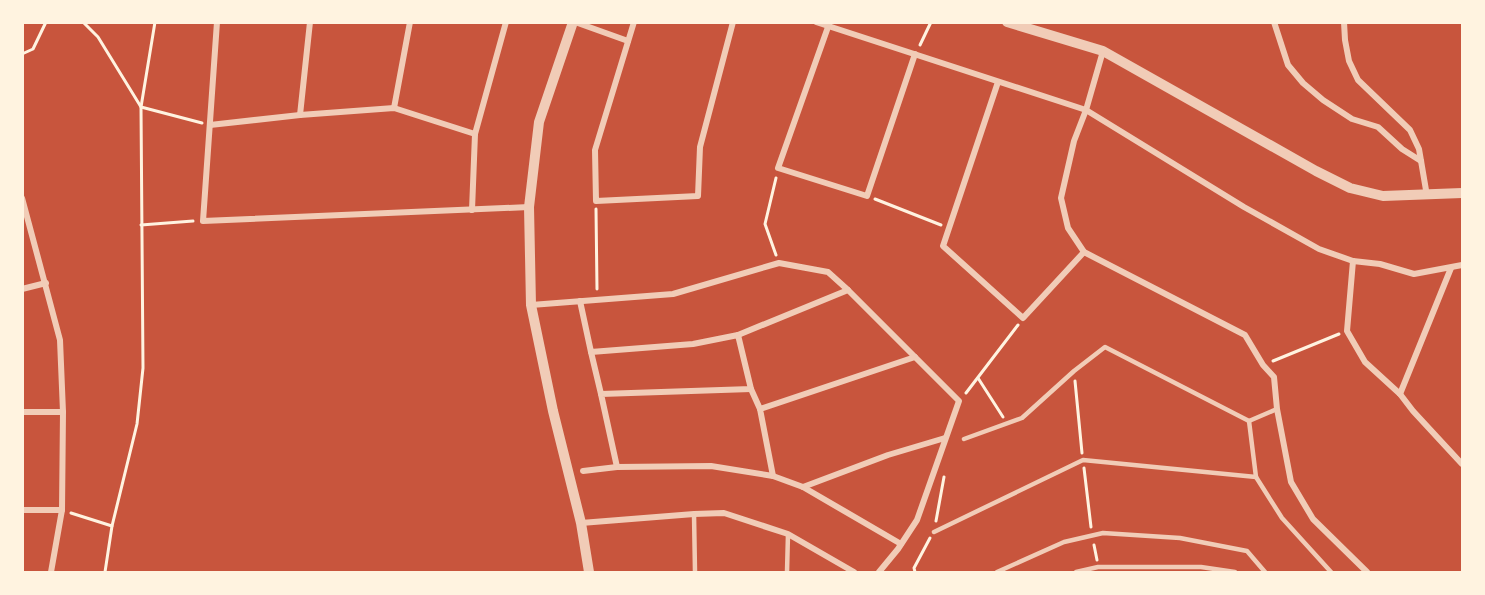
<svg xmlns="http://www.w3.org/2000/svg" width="1485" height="595" font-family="'Open Sans',sans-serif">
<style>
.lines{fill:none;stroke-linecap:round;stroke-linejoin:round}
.path{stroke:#fff3e0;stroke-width:3}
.service{stroke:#f1ccb7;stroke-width:4.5}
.minor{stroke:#f1ccb7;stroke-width:6}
.tertiary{stroke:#f1ccb7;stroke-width:10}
</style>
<rect width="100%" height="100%" fill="#c8553d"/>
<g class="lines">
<g class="path">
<path d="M83 22 98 37 141 107 202 123"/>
<path d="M920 45 931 22"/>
<path d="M22 54 33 49 46 22"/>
<path d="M875 199 941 225"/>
<path d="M596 209 597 289"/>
<path d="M141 225 193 221"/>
<path d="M776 255 765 224 776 178"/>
<path d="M1273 361 1339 334"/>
<path d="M978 378 1003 417"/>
<path d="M1075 381 1082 453"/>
<path d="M966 393 1018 325"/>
<path d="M1084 468 1091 527"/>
<path d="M71 513 112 526"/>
<path d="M936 521 944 477"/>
<path d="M1094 545 1097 560"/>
<path d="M105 572 112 526 137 424 143 368 141 107 155 22"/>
<path d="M915 572 914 568 930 538"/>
</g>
<g class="service">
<path d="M964 439 1022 418 1074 371 1105 347 1249 421 1277 409"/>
<path d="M1256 477 1282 518 1331 572"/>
<path d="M694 514 695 572"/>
<path d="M934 532 1083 460 1256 477 1249 421"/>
<path d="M787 572 788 534"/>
<path d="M997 572 1064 542 1103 533 1180 538 1247 551 1265 572"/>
<path d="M1076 572 1098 567H1201L1235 572"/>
</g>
<g class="minor">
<path d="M217 22 203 221 529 207"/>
<path d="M575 22 628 41"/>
<path d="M634 22 595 150 596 201 698 196 700 147 733 22"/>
<path d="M816 22 1086 110 1244 207 1319 249 1353 261 1380 264 1414 274 1462 265"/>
<path d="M1274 22 1288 65 1303 83 1323 100 1352 119 1378 127 1402 149 1421 161"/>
<path d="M1344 22 1345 40 1349 61 1358 80 1410 130 1419 149 1427 196"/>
<path d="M828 27 778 168 867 196 915 54"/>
<path d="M1103 51 1086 110 1074 141 1061 198 1068 228 1084 252 1245 335 1263 365 1274 377 1277 409 1291 482 1313 519 1367 572"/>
<path d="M998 82 943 246 1023 318 1084 252"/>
<path d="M394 108 410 22"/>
<path d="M300 115 310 22"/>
<path d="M210 125 300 115 394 108 475 134"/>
<path d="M22 198 60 340 63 412 62 510 51 572"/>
<path d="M472 210 475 134 506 22"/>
<path d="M1353 261 1347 331 1365 362 1400 394 1413 411 1462 464"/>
<path d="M22 289 46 283"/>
<path d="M580 301 591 352 693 344 738 335 751 389 601 394 617 467"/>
<path d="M531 305 673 294 779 263 828 272 848 290 959 401 917 520 898 549 879 572"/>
<path d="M738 335 848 290"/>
<path d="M591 352 601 394"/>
<path d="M751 389 760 409"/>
<path d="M1400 394 1451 268"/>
<path d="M22 412H63"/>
<path d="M583 471 617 467 711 466 773 476 803 487 901 544"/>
<path d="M773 476 760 409 915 357"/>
<path d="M803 487 888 455 945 438"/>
<path d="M22 510H62"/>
<path d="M581 523 694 514 724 513 788 534 854 572"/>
</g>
<g class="tertiary">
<path d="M573 22 539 122 529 207 531 305 553 411 581 523 589 572"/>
<path d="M1007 22 1103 51 1316 171 1350 188 1383 196 1462 193"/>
</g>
</g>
<rect width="1485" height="595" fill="none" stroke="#fff3e0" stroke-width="48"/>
</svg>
